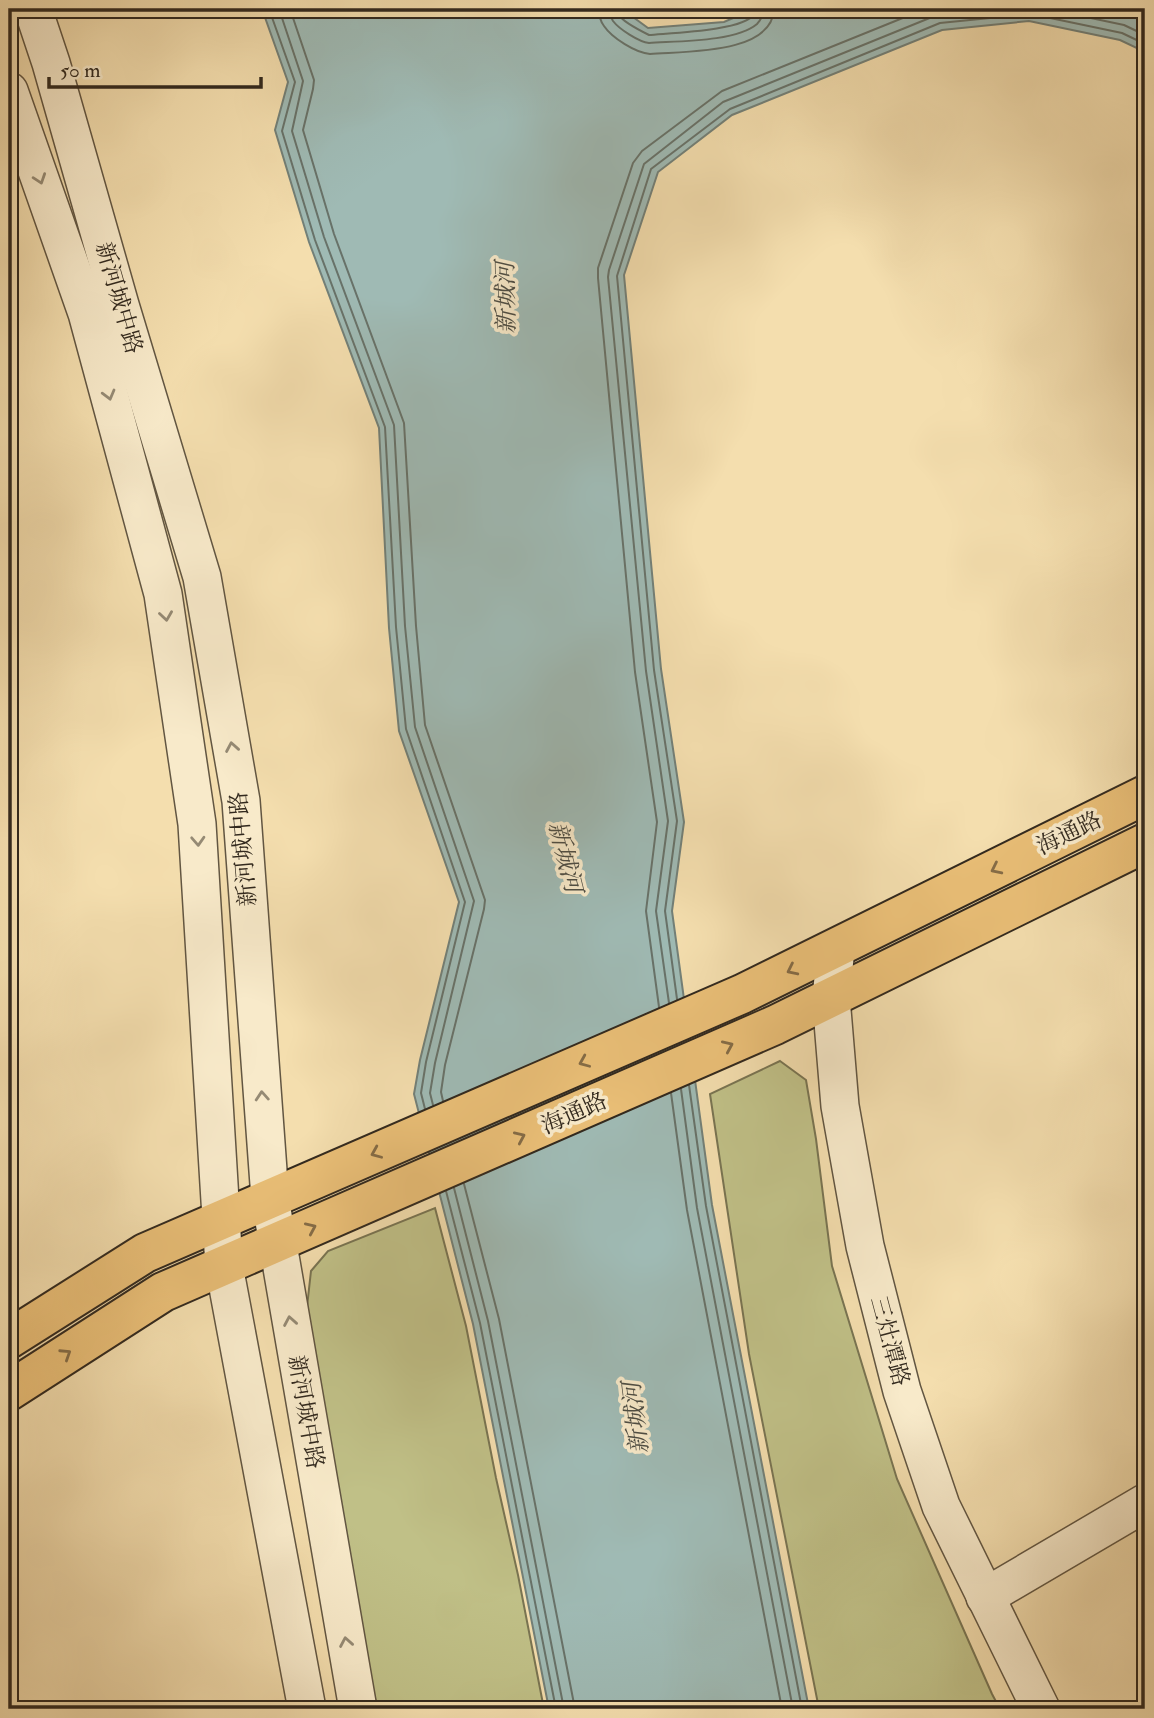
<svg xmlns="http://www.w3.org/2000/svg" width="1154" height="1718" font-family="'IM FELL Double Pica','Noto Serif SC',serif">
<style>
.green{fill:#c0c087;stroke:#797452;stroke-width:2}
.water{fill:#9fbab4;stroke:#738078;stroke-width:2}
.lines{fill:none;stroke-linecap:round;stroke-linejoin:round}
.shore{stroke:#687269;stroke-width:2}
.minor-casing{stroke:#625642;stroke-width:40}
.major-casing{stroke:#32291e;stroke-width:42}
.minor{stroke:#f8eaca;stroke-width:37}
.major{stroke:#eabf77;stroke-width:38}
.oneway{stroke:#958a74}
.oneway2{stroke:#856c46}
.labels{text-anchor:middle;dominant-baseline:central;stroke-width:7;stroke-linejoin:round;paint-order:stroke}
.street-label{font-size:23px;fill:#32291e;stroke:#f8eaca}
.water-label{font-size:24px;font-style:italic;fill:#4d4d44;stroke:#f8eaca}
</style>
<rect width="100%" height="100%" fill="#f4deae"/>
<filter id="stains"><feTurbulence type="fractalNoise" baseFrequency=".00286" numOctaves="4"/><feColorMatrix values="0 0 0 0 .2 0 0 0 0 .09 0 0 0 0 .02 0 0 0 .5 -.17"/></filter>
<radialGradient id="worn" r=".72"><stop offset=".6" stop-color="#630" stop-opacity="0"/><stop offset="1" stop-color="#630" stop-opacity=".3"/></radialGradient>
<g class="green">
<path d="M780 1061 806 1080 816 1139 832 1266 897 1479 992 1694 1000 1709H819L749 1354 710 1094Z"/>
<path d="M435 1208 466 1326 496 1478 518 1575 544 1709H377L357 1607 307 1307 311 1271 328 1251Z"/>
</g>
<path class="water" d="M262 9H622L648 28 724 22 754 9H1145V52L1120 40 1029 21 942 30 732 115 658 172 624 275 661 669 684 822 672 911 712 1205 809 1709H549L473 1324 414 1094 420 1060 459 902 399 731 389 628 379 428 309 242 275 130 288 82Z"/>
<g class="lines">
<g class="shore">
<path d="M269 9 295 82 282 131 315 240 385 427 396 627 406 729 465 902 426 1062 421 1093 425 1109"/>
<path d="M279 9 303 81 292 131 324 237 394 425 405 626 415 727 474 901 435 1063 430 1093 433 1105"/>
<path d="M290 9 314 80 313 89 303 130 334 234 404 423 416 626 425 725 485 900 484 909 445 1065 441 1092 443 1101"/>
<path d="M599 9C599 15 600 21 604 26 612 38 636 53 650 54 683 51 772 55 774 9"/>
<path d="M610 9C610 14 610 16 613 21 619 29 639 42 649 43 677 41 736 42 757 24 762 19 763 15 763 9"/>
<path d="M619 9C619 11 618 13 619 15 622 21 643 32 649 35 668 33 745 31 754 14 754 13 754 11 754 9"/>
<path d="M1048 9 1124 25 1145 35"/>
<path d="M677 999 665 911 677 821 654 670 617 276 651 169 730 109 940 23 1031 14 1122 33 1145 44"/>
<path d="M669 1003 656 911 668 821 646 671 608 277 609 270 644 164 723 102 937 15 996 9"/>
<path d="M659 1007 646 911 657 822 635 672 598 278V268L633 163 642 151 722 91 925 9"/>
<path d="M689 1085 706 1206 802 1709"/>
<path d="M681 1089 697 1208 793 1709"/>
<path d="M671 1093 687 1210 782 1709"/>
<path d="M464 1184 499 1319 575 1709"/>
<path d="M454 1188 488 1321 564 1709"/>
<path d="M446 1191 480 1323 556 1709"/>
</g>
<defs>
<g id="minor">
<path d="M33 9 51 63 120 305 202 577 241 801 270 1198 358 1709"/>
<path d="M9 91 87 313 163 594 197 824 224 1266 307 1709"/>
<path d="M836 948 831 998 840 1106 865 1246 902 1391 941 1506 1041 1709"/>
<path d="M985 1597 1145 1503"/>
</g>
<g id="major">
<path d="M9 1339 145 1253 742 994 1145 795"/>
<path d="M9 1391 163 1292 775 1025 1145 843"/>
</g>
</defs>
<use href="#minor" class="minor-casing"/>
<use href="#major" class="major-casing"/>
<use href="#minor" class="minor"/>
<use href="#major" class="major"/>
</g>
<defs><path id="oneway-chevron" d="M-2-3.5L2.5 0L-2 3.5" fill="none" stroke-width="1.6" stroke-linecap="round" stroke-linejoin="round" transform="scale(1.75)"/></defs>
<g class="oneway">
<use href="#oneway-chevron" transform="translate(40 179) rotate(71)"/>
<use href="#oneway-chevron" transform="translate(109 395) rotate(75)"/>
<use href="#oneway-chevron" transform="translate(166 616) rotate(82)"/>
<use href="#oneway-chevron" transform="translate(232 747) rotate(-100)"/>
<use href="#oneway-chevron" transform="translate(198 841) rotate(87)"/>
<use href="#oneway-chevron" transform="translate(262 1096) rotate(-94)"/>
<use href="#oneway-chevron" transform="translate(290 1321) rotate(-100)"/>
<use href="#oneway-chevron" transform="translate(346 1642) rotate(-100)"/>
</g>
<g class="oneway2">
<use href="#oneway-chevron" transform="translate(996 869) rotate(154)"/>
<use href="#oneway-chevron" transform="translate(792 970) rotate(154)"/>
<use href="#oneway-chevron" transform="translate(728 1046) rotate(-24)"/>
<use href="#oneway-chevron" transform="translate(584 1062) rotate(157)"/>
<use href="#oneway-chevron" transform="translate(520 1137) rotate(-24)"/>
<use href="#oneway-chevron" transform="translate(376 1153) rotate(157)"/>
<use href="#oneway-chevron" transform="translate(311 1228) rotate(-24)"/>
<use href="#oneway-chevron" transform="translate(66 1354) rotate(-33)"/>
</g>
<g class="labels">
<g class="street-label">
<text transform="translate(119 298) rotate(74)">新河城中路</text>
<text transform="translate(1069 833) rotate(-26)">海通路</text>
<text transform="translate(243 849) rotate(-95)">新河城中路</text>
<text transform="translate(574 1113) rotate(-24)">海通路</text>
<text transform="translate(890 1341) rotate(75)">三灶潭路</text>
<text transform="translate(306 1412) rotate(80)">新河城中路</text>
</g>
<g class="water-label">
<text transform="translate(506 298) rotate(-91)">新城河</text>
<text transform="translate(565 857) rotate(76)">新城河</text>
<text transform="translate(636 1418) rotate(-97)">新城河</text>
</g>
</g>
<rect width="1154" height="1718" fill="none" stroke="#f4deae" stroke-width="35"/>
<rect x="10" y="10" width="1133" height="1697" fill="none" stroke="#32291e" stroke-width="3.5"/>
<rect x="18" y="18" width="1119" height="1683" fill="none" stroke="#32291e" stroke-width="2"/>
<path d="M49 77v10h212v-10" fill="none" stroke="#32291e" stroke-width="3.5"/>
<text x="60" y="77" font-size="21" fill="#32291e" stroke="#f8eaca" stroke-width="5" paint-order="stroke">50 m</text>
<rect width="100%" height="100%" filter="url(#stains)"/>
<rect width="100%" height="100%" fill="url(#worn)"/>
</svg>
